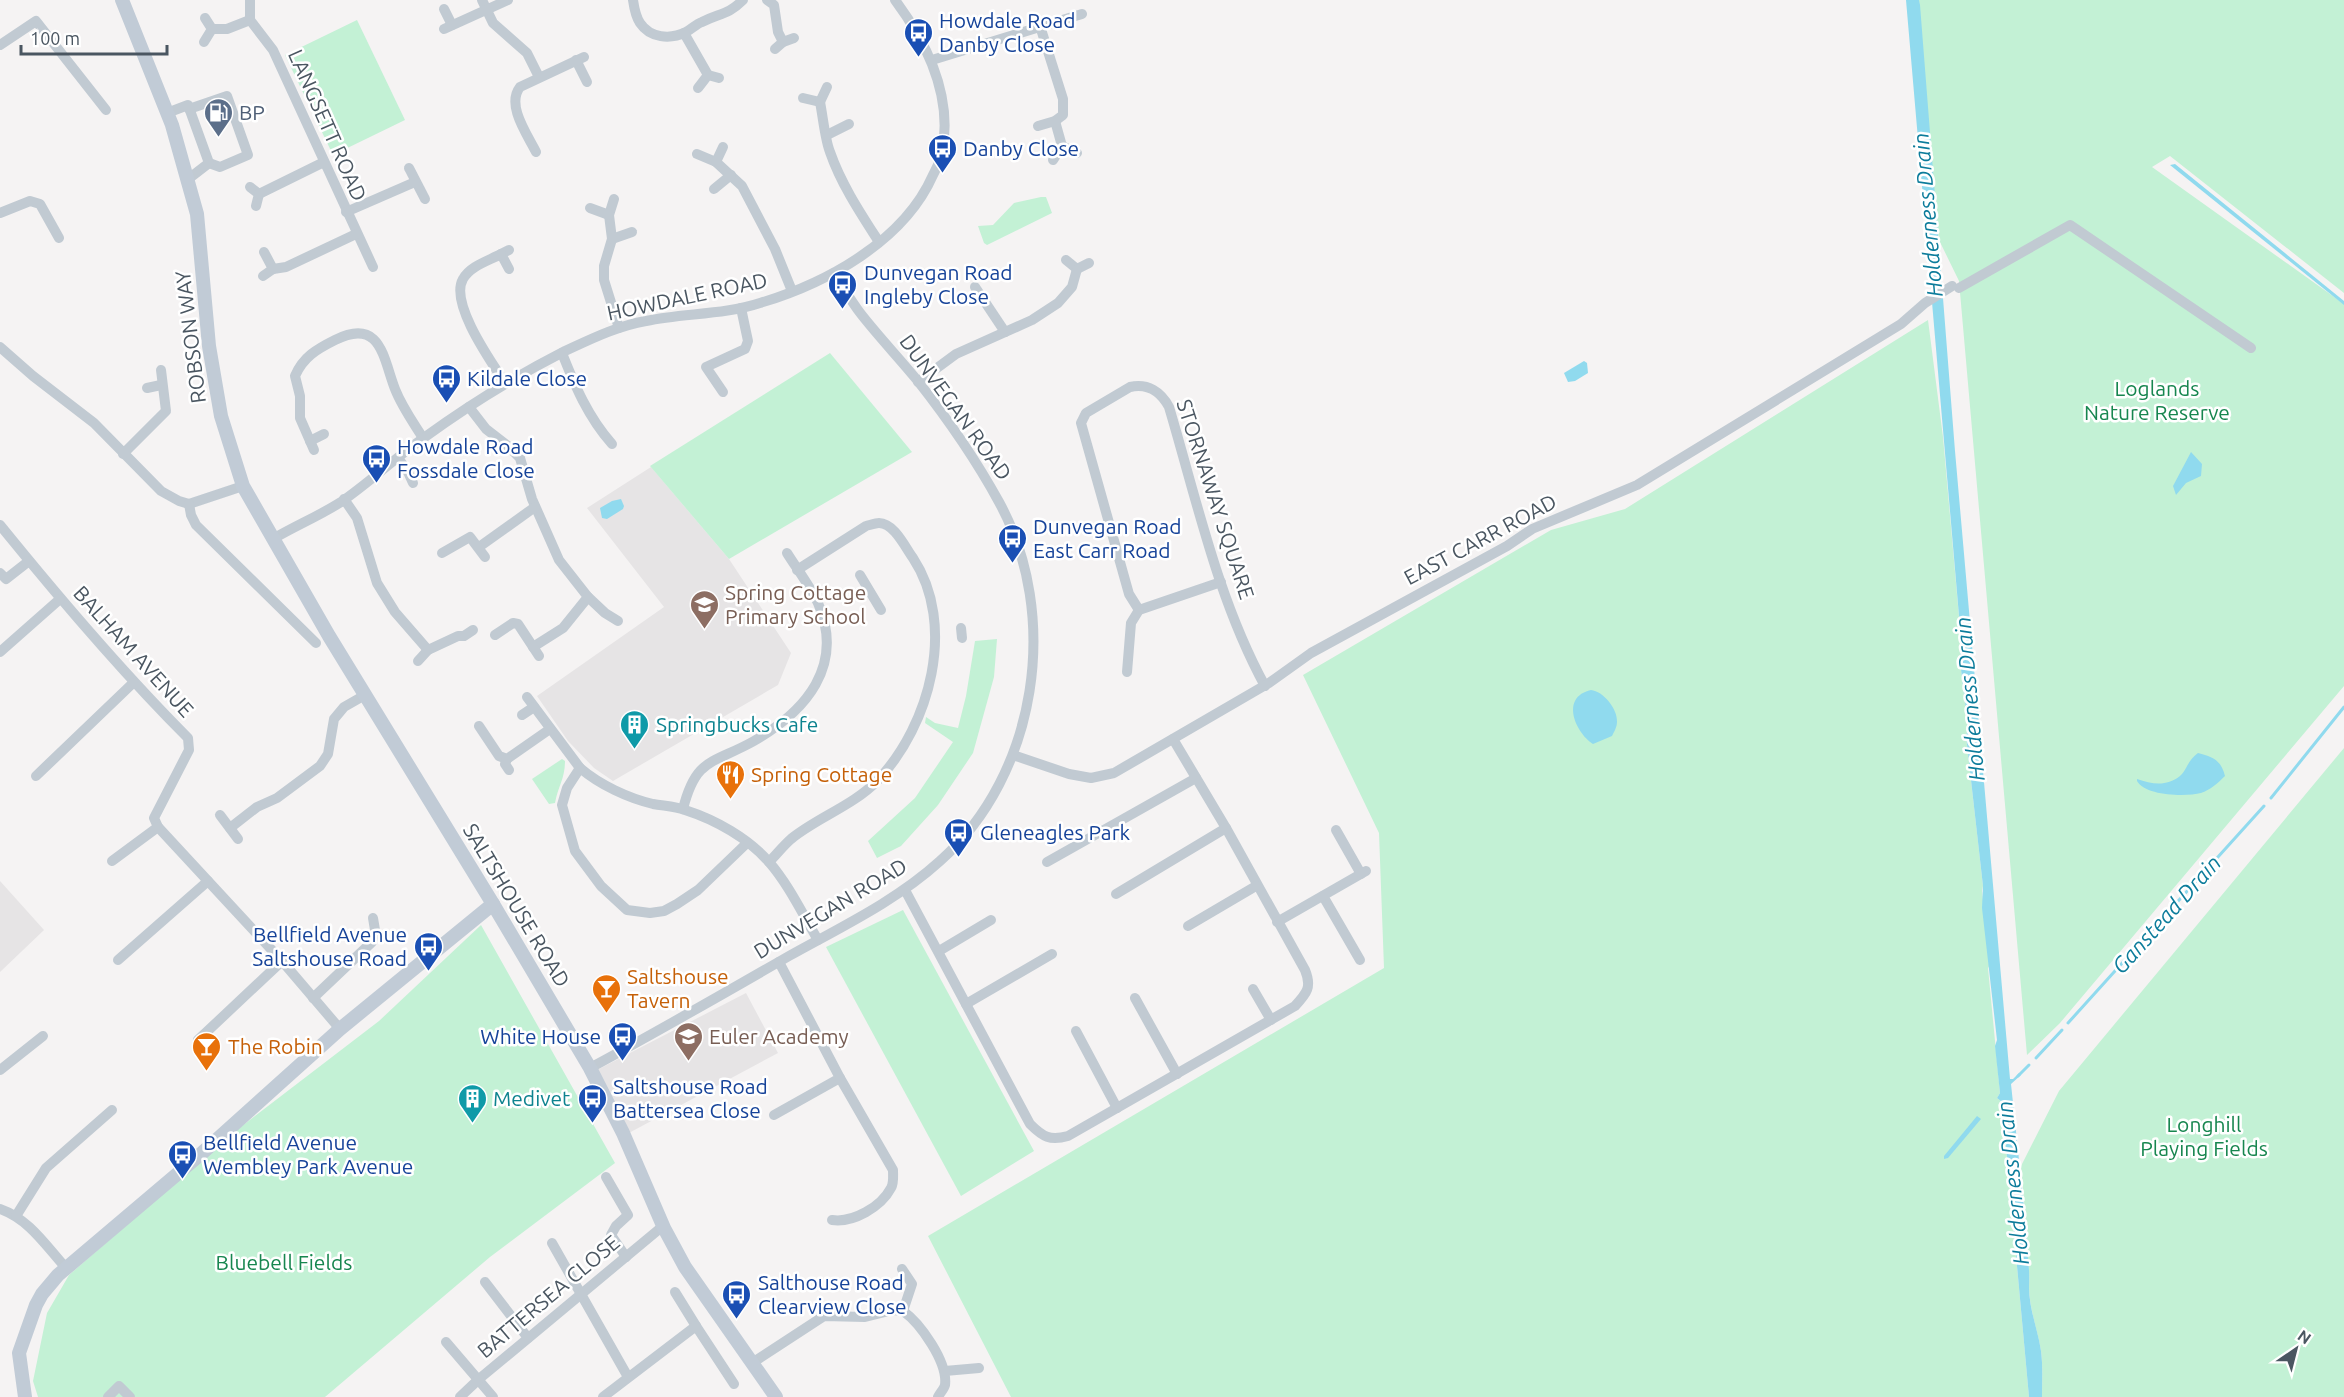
<svg xmlns="http://www.w3.org/2000/svg" width="2344" height="1397" font-family="Ubuntu,sans-serif">
<style>
.education{fill:#e6e4e5}
.green{fill:#c3f1d5}
.water{fill:#90daee}
.lines{fill:none;stroke-linecap:round;stroke-linejoin:round}
.stream{stroke:#90daee;stroke-width:3}
.street{stroke:#c1cad2;stroke-width:10}
.secondary{stroke:#c1cbd6;stroke-width:14}
.labels{text-anchor:middle;dominant-baseline:central;stroke-width:5;stroke-linejoin:round;paint-order:stroke}
.transit-label{font-size:21px;fill:#164399;stroke:#fff;text-anchor:start}
.service-label{font-size:21px;fill:#4e5e75;stroke:#fff;text-anchor:start}
.street-label{font-size:21px;fill:#4a5661;stroke:#fff}
.park-label{font-size:21px;fill:#17864f;stroke:#fff}
.education-label{font-size:21px;fill:#785e54;stroke:#fff;text-anchor:start}
.culture-label{font-size:21px;fill:#0d838f;stroke:#fff;text-anchor:start}
.food-label{font-size:21px;fill:#c56008;stroke:#fff;text-anchor:start}
.water-label{font-size:22px;font-style:italic;fill:#0c7c9b;stroke:#fff}
</style>
<rect width="100%" height="100%" fill="#f5f3f3"/>
<g class="education">
<path d="M651 467 729 559 791 653 778 685 613 781 594 768 568 741 537 696 664 607 587 508Z"/>
<path d="M0 881 44 930 0 972Z"/>
<path d="M746 993 778 1053 627 1134 597 1070Z"/>
</g>
<g class="green">
<path d="M1919 0H2344V293L2170 156 2152 167 2344 304V686L2060 1023 2027 1055 1959 281 1939 240 1927 157Z"/>
<path d="M357 20 405 120 333 155 285 55Z"/>
<path d="M1041 197H1046L1052 213 987 245 984 243 978 226 993 225 1014 203Z"/>
<path d="M1928 320 1943 437 1961 639 1960 661 1968 728 1966 736 1983 886 1982 891 1990 965 1988 968 2000 1093 1997 1098 2002 1102 2029 1397H1011L928 1236 1384 968 1379 833 1303 675 1551 530 1625 509Z"/>
<path d="M830 353 912 452 729 559 650 466Z"/>
<path d="M997 639 994 677 973 753 938 805 901 846 877 858 868 841 915 798 953 742 925 723 926 717 935 723 958 728 966 696 975 641Z"/>
<path d="M2344 748V1397H2042C2042 1382 2043 1366 2041 1351 2038 1331 2029 1308 2029 1287 2030 1272 2028 1257 2025 1241L2027 1236 2021 1166 2059 1091Z"/>
<path d="M562 759 565 761C565 779 558 786 555 803L549 804 532 779Z"/>
<path d="M903 910 1034 1151 961 1196 826 947Z"/>
<path d="M481 925 615 1163 490 1257 325 1397H38L33 1381 47 1313 69 1275 234 1132 379 1021Z"/>
</g>
<g class="water">
<path d="M1906 0H1919L1920 5 1955 451 2010 1079H2013L2019 1073 2021 1075 2011 1084 2027 1236 2026 1242C2028 1257 2030 1272 2029 1287 2029 1309 2038 1330 2041 1351 2043 1366 2042 1382 2042 1397H2029L2002 1102 1997 1098 2000 1093 1995 1046 1997 1040 1982 908 1983 886 1966 736 1968 728 1960 661 1961 639Z"/>
<path d="M2175 164 2344 301V305L2170 165Z"/>
<path d="M1584 361 1587 363 1588 373 1575 381 1568 382 1564 373Z"/>
<path d="M2191 452 2202 464 2201 476 2186 483 2176 495 2173 486Z"/>
<path d="M621 499 624 506 623 509 607 519 602 518 600 508 612 501Z"/>
<path d="M1591 690C1603 691 1618 709 1617 722 1617 727 1614 732 1612 736L1593 744C1575 732 1560 697 1591 690Z"/>
<path d="M2198 753C2213 757 2221 760 2225 776 2218 783 2210 790 2201 793 2186 797 2145 796 2137 781V779C2152 784 2166 787 2180 776 2187 770 2187 761 2198 753Z"/>
<path d="M1977 1116 1981 1119 1948 1158 1944 1159V1156Z"/>
</g>
<g class="lines">
<g class="stream">
<path d="M2271 798 2344 707"/>
<path d="M2068 1023 2264 806"/>
<path d="M2036 1058 2062 1030"/>
<path d="M2018 1076 2029 1065"/>
</g>
<g class="street">
<path d="M250 0V20L273 50 373 267"/>
<path d="M482 0 493 23 527 53 539 77"/>
<path d="M633 0C634 7 636 17 640 23 650 38 670 40 686 32 692 29 696 24 702 22 720 13 728 15 743 0"/>
<path d="M767 0 774 5 778 32 783 42"/>
<path d="M444 9 452 25"/>
<path d="M212 29H227L250 20"/>
<path d="M444 29 508 0"/>
<path d="M684 33 708 75"/>
<path d="M204 42 212 29 205 18"/>
<path d="M0 45 36 21 106 110"/>
<path d="M775 49 783 42 794 38"/>
<path d="M576 60 587 82"/>
<path d="M932 60 1082 14"/>
<path d="M698 88 708 75 719 78"/>
<path d="M803 98 820 102 827 87"/>
<path d="M820 102C823 117 825 140 830 152 841 184 861 214 879 242"/>
<path d="M189 109 227 96 248 155 220 167 209 163"/>
<path d="M167 113 188 105 209 163 187 180"/>
<path d="M1055 121 1062 146"/>
<path d="M1038 126 1055 121 1063 115V99L1040 26"/>
<path d="M827 135 849 124"/>
<path d="M536 152C527 134 506 105 520 87L584 57"/>
<path d="M697 154 716 162 742 186 775 249 792 291"/>
<path d="M1053 160 1062 146 1077 153"/>
<path d="M716 162 723 147"/>
<path d="M409 168 425 199"/>
<path d="M250 187 259 194 256 206"/>
<path d="M714 189 731 175"/>
<path d="M259 194 324 162"/>
<path d="M614 199 609 215 612 239 604 266V280L619 328"/>
<path d="M590 208 609 215"/>
<path d="M346 212 415 182"/>
<path d="M0 213 30 201 40 204 59 238"/>
<path d="M612 239 632 232"/>
<path d="M509 250 501 254 509 269"/>
<path d="M264 252 273 269"/>
<path d="M501 254C488 261 470 266 463 279 449 303 492 363 505 383"/>
<path d="M1066 260 1077 269 1089 263"/>
<path d="M263 276 273 269 286 267 356 234"/>
<path d="M975 287 1005 332"/>
<path d="M1959 288 2070 225 2251 348"/>
<path d="M0 347 33 376 94 423 161 491 179 501 189 504 243 486"/>
<path d="M562 353C575 386 588 417 612 444"/>
<path d="M918 382 956 354 1032 320 1058 303 1072 287 1077 269"/>
<path d="M147 388 161 385"/>
<path d="M723 392 706 367 745 349 748 341 741 308"/>
<path d="M469 407 486 429 508 446 520 458 532 499 559 560 588 597 563 628 533 647"/>
<path d="M310 441 324 434"/>
<path d="M314 450 300 418V396L295 376C303 357 317 349 335 340 381 317 383 358 395 389 402 407 413 422 423 438"/>
<path d="M123 454 166 411 161 370"/>
<path d="M398 458 408 472 413 483"/>
<path d="M344 499 357 518 377 583 395 612 428 650"/>
<path d="M189 504 191 515 196 525 316 643"/>
<path d="M0 525C60 599 121 671 188 738L189 750 154 818 158 827 282 961 340 1029"/>
<path d="M273 539C295 526 319 516 341 502 370 482 396 457 425 437 469 405 516 376 565 351 591 339 617 326 646 321 683 313 724 315 760 303 827 283 904 241 933 175 937 167 941 160 942 152 953 97 927 43 895 0"/>
<path d="M479 547 535 507"/>
<path d="M442 553 470 537 485 557"/>
<path d="M0 573 6 579 29 561"/>
<path d="M860 575 881 610"/>
<path d="M588 597 605 613 618 621"/>
<path d="M1139 610 1129 594 1081 423 1086 413 1130 387C1148 383 1161 392 1169 407 1197 501 1218 600 1265 686"/>
<path d="M961 628 962 638"/>
<path d="M495 635 513 623 518 624 539 656"/>
<path d="M0 652 60 599"/>
<path d="M418 661 428 650 458 636H464L473 630"/>
<path d="M1127 672 1131 623 1139 610 1221 582"/>
<path d="M527 697 580 768C600 785 628 798 653 804 664 806 675 806 685 810 716 820 748 838 769 862 789 885 803 915 818 940"/>
<path d="M522 715 534 707"/>
<path d="M479 726 499 756 507 759 550 729"/>
<path d="M1013 755 1069 774 1091 778 1114 773 1269 683 1311 653 1507 546 1532 529 1637 485 1901 324 1925 303 1952 286"/>
<path d="M507 759 505 764 509 770"/>
<path d="M580 768 567 788 562 805 575 851 601 886 627 910 650 913 664 911 677 904 698 890 747 843"/>
<path d="M36 776 133 683"/>
<path d="M683 809C696 757 713 764 754 741 806 711 845 666 818 603 810 586 797 569 787 553"/>
<path d="M220 815 238 839"/>
<path d="M230 828 257 807 277 798 320 766 328 754 334 719 344 707 365 695"/>
<path d="M1336 830 1361 874"/>
<path d="M112 861 158 827"/>
<path d="M769 862C776 855 783 846 791 839 818 817 853 806 878 780 930 725 957 625 913 558 905 547 894 523 879 523 876 523 870 525 866 526L797 570"/>
<path d="M1047 862 1196 778"/>
<path d="M905 890 1030 1124C1043 1137 1050 1141 1068 1136L1295 1006C1307 993 1312 987 1305 970L1226 828 1173 739"/>
<path d="M1116 894 1226 828"/>
<path d="M1323 896 1360 960"/>
<path d="M1277 922 1366 871"/>
<path d="M1188 926 1256 886"/>
<path d="M939 951 991 920"/>
<path d="M118 960 208 881"/>
<path d="M1253 989 1271 1020"/>
<path d="M313 998 372 942 375 930 373 918"/>
<path d="M1135 998 1177 1074"/>
<path d="M966 1004 1052 954"/>
<path d="M1076 1031 1117 1108"/>
<path d="M198 1040 282 961"/>
<path d="M590 1068C657 1032 723 994 789 956 841 927 896 901 940 861 1038 774 1061 615 999 502 976 460 947 418 917 380 899 358 879 337 861 314 851 301 843 287 834 273"/>
<path d="M0 1070 43 1036"/>
<path d="M774 1115 840 1078 779 962"/>
<path d="M606 1177 628 1215 616 1226 611 1235 626 1257"/>
<path d="M0 1209C29 1219 46 1246 66 1268"/>
<path d="M16 1216 46 1168 112 1110"/>
<path d="M832 1220C853 1223 881 1207 891 1188 894 1183 893 1176 893 1170L840 1078"/>
<path d="M552 1243 628 1377"/>
<path d="M902 1269 912 1284 903 1311"/>
<path d="M485 1282 528 1338"/>
<path d="M675 1292 696 1326"/>
<path d="M446 1342 493 1397"/>
<path d="M752 1363 824 1316 865 1317 893 1310 903 1311C920 1323 948 1362 945 1385 944 1389 940 1393 938 1397"/>
<path d="M945 1371 979 1368"/>
<path d="M108 1397 119 1386 130 1397"/>
<path d="M460 1397 479 1379 663 1226"/>
<path d="M603 1397 696 1326 734 1384"/>
</g>
<g class="secondary">
<path d="M122 0 172 125 197 214 209 346 221 416 243 486 329 636 493 904 590 1068 623 1133 664 1228 685 1267 776 1397"/>
<path d="M25 1397 19 1353 36 1305 42 1294 58 1275 202 1153 340 1029 493 904"/>
</g>
</g>
<defs>
<symbol id="bus-pin" viewBox="-11 -11 22 30"><path d="M0 17L-7.5 6A9.5 9.5 0 1 1 7.5 6Z" fill="#1a4fb4" stroke="#fff"/><path d="M-5-6H5V4H4V6H2V4H-2V6H-4V4H-5ZM-3.5-4V0h7V-4ZM-3.5 1.2v1.5H-2V1.2ZM2 1.2v1.5H3.5V1.2Z" fill="#fff"/></symbol>
<symbol id="fuel-pin" viewBox="-11 -11 22 30"><path d="M0 17L-7.5 6A9.5 9.5 0 1 1 7.5 6Z" fill="#5c6f8a" stroke="#fff"/><path d="M-5.5-6h7V0h2V4h1.3V-2.5L3-4.5l.8-.8L6-3V5H2.5V1h-1V6h-7ZM-4.2-4.7v3.2H.2V-4.7Z" fill="#fff"/></symbol>
<symbol id="school-pin" viewBox="-11 -11 22 30"><path d="M0 17L-7.5 6A9.5 9.5 0 1 1 7.5 6Z" fill="#8d6e63" stroke="#fff"/><path d="M0-5L7-2L0 1L-7-2ZM-4 1L0 2.5L4 1V4Q0 6-4 4Z" fill="#fff"/></symbol>
<symbol id="building-pin" viewBox="-11 -11 22 30"><path d="M0 17L-7.5 6A9.5 9.5 0 1 1 7.5 6Z" fill="#0f9aa8" stroke="#fff"/><path d="M-4-6H4V6H1V3H-1V6H-4ZM-2.5-4.3h1.7v1.8h-1.7ZM.8-4.3h1.7v1.8H.8ZM-2.5-1h1.7V.8h-1.7ZM.8-1h1.7V.8H.8Z" fill="#fff"/></symbol>
<symbol id="restaurant-pin" viewBox="-11 -11 22 30"><path d="M0 17L-7.5 6A9.5 9.5 0 1 1 7.5 6Z" fill="#e8710a" stroke="#fff"/><path d="M-5-6h1v4h1v-4h1v4h1v-4h1v5L-1.5 .5V6h-2V.5L-5-1ZM5-6V6H3V1.5H1.5Q1.5-4 5-6Z" fill="#fff"/></symbol>
<symbol id="bar-pin" viewBox="-11 -11 22 30"><path d="M0 17L-7.5 6A9.5 9.5 0 1 1 7.5 6Z" fill="#e8710a" stroke="#fff"/><path d="M-6-5H6L.8 .8V4.5H3.5V6h-7V4.5H-.8V.8Z" fill="#fff"/></symbol>
</defs>
<g fill-rule="evenodd">
<use href="#bus-pin" x="902" y="16" width="33" height="45"/>
<use href="#fuel-pin" x="202" y="96" width="33" height="45"/>
<use href="#bus-pin" x="926" y="132" width="33" height="45"/>
<use href="#bus-pin" x="826" y="268" width="33" height="45"/>
<use href="#bus-pin" x="430" y="362" width="33" height="45"/>
<use href="#bus-pin" x="360" y="442" width="33" height="45"/>
<use href="#bus-pin" x="996" y="522" width="33" height="45"/>
<use href="#school-pin" x="688" y="588" width="33" height="45"/>
<use href="#building-pin" x="618" y="708" width="33" height="45"/>
<use href="#restaurant-pin" x="714" y="758" width="33" height="45"/>
<use href="#bus-pin" x="942" y="816" width="33" height="45"/>
<use href="#bus-pin" x="412" y="930" width="33" height="45"/>
<use href="#bar-pin" x="590" y="972" width="33" height="45"/>
<use href="#bus-pin" x="606" y="1020" width="33" height="45"/>
<use href="#school-pin" x="672" y="1020" width="33" height="45"/>
<use href="#bar-pin" x="190" y="1030" width="33" height="45"/>
<use href="#building-pin" x="456" y="1082" width="33" height="45"/>
<use href="#bus-pin" x="576" y="1082" width="33" height="45"/>
<use href="#bus-pin" x="166" y="1138" width="33" height="45"/>
<use href="#bus-pin" x="720" y="1278" width="33" height="45"/>
</g>
<g class="labels">
<g class="transit-label">
<text x="939" y="20">Howdale Road<tspan x="939" dy="24">Danby Close</tspan></text>
<text x="963" y="148">Danby Close</text>
<text x="864" y="272">Dunvegan Road<tspan x="864" dy="24">Ingleby Close</tspan></text>
<text x="467" y="378">Kildale Close</text>
<text x="397" y="446">Howdale Road<tspan x="397" dy="24">Fossdale Close</tspan></text>
<text x="1033" y="526">Dunvegan Road<tspan x="1033" dy="24">East Carr Road</tspan></text>
<text x="980" y="832">Gleneagles Park</text>
<text x="407" y="934" text-anchor="end">Bellfield Avenue<tspan x="407" dy="24">Saltshouse Road</tspan></text>
<text x="601" y="1036" text-anchor="end">White House</text>
<text x="613" y="1086">Saltshouse Road<tspan x="613" dy="24">Battersea Close</tspan></text>
<text x="203" y="1142">Bellfield Avenue<tspan x="203" dy="24">Wembley Park Avenue</tspan></text>
<text x="758" y="1282">Salthouse Road<tspan x="758" dy="24">Clearview Close</tspan></text>
</g>
<g class="service-label">
<text x="239" y="112">BP</text>
</g>
<g class="street-label">
<text transform="translate(328 125) rotate(66)">LANGSETT ROAD</text>
<text transform="translate(687 296) rotate(-12)">HOWDALE ROAD</text>
<text transform="translate(190 337) rotate(-97)">ROBSON WAY</text>
<text transform="translate(956 407) rotate(54)">DUNVEGAN ROAD</text>
<text transform="translate(1216 499) rotate(72)">STORNAWAY SQUARE</text>
<text transform="translate(1480 539) rotate(-28)">EAST CARR ROAD</text>
<text transform="translate(134 651) rotate(48)">BALHAM AVENUE</text>
<text transform="translate(517 905) rotate(59)">SALTSHOUSE ROAD</text>
<text transform="translate(830 908) rotate(-31)">DUNVEGAN ROAD</text>
<text transform="translate(548 1296) rotate(-40)">BATTERSEA CLOSE</text>
</g>
<g class="park-label">
<text x="2157" y="388">Loglands<tspan x="2157" dy="24">Nature Reserve</tspan></text>
<text x="2204" y="1124">Longhill<tspan x="2204" dy="24">Playing Fields</tspan></text>
<text x="284" y="1262">Bluebell Fields</text>
</g>
<g class="education-label">
<text x="725" y="592">Spring Cottage<tspan x="725" dy="24">Primary School</tspan></text>
<text x="709" y="1036">Euler Academy</text>
</g>
<g class="culture-label">
<text x="656" y="724">Springbucks Cafe</text>
<text x="493" y="1098">Medivet</text>
</g>
<g class="food-label">
<text x="751" y="774">Spring Cottage</text>
<text x="627" y="976">Saltshouse<tspan x="627" dy="24">Tavern</tspan></text>
<text x="228" y="1046">The Robin</text>
</g>
<g class="water-label">
<text transform="translate(1927 215) rotate(-95)">Holderness Drain</text>
<text transform="translate(1969 699) rotate(-95)">Holderness Drain</text>
<text transform="translate(2166 914) rotate(-48)">Ganstead Drain</text>
<text transform="translate(2012 1183) rotate(-96)">Holderness Drain</text>
</g>
</g>
<g transform="translate(2296 1349) rotate(35)" stroke="#ffffff" stroke-width="4.5" paint-order="stroke">
<path d="M0-4.5L10 22L0 15L-10 22Z" fill="#4a5661"/>
<text y="-9" font-size="16" font-weight="bold" text-anchor="middle" fill="#4a5661">N</text>
</g>
<path d="M21 45v9h146v-9" fill="none" stroke="#4a5661" stroke-width="3"/>
<text x="30" y="45" font-size="18" fill="#4a5661" stroke="#ffffff" stroke-width="4.5" paint-order="stroke">100 m</text>
</svg>
